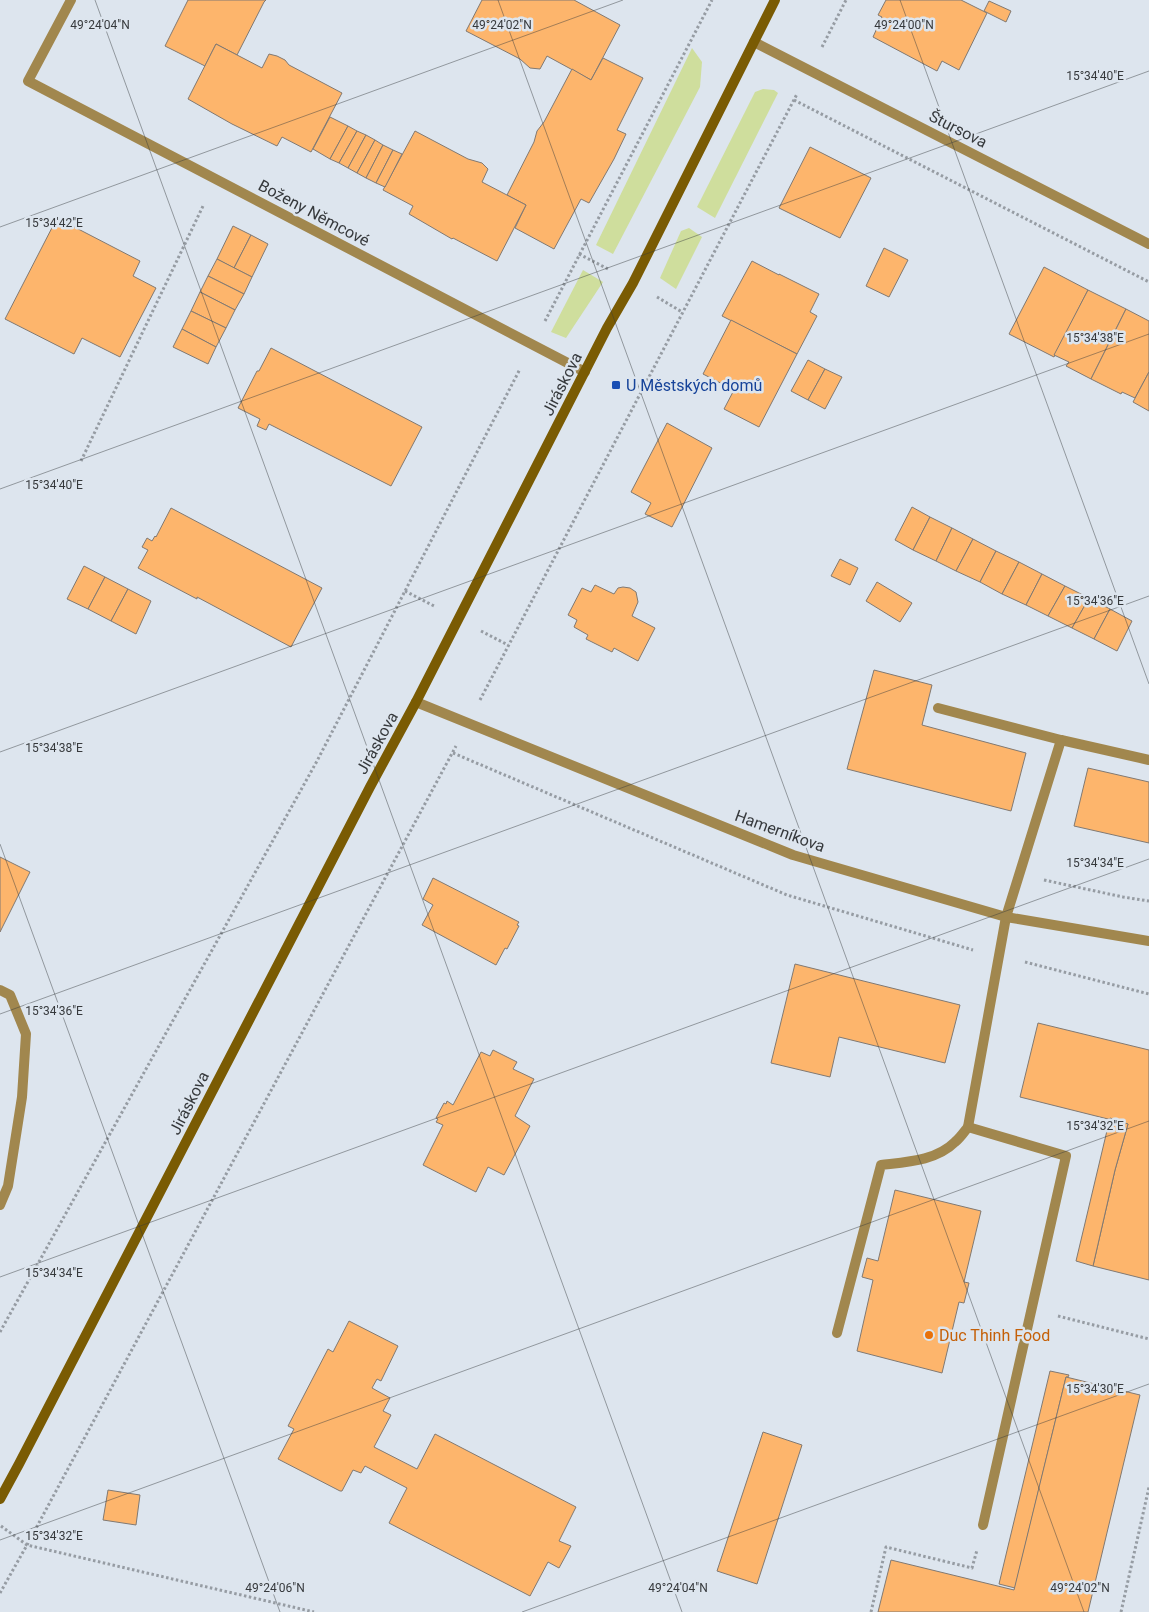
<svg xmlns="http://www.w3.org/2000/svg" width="1149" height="1612" font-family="Roboto,sans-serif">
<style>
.green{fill:#cfde9d}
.building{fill:#fdb56c;stroke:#817972}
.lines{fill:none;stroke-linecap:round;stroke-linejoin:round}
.path{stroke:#969ca3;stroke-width:3;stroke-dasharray:2.5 2.5;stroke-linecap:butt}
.service{stroke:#a1874e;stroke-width:10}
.minor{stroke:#a1874e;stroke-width:10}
.tertiary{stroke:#a1874e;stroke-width:10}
.secondary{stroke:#7a5b03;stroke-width:10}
.ticks{fill:none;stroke:#36393c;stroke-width:1;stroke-opacity:0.45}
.transit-dot{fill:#1a4fb4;stroke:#dde5ee;stroke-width:2}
.food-dot{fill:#e8710a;stroke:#dde5ee;stroke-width:2}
.labels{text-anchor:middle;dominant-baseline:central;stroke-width:5;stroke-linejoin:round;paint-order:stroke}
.street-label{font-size:16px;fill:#36393c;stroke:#dde5ee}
.transit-label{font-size:16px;fill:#164399;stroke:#dde5ee;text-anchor:start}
.food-label{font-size:16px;fill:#c56008;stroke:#dde5ee;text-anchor:start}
.ticks-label{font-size:12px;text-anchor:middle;fill:#36393c;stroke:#dde5ee;stroke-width:5;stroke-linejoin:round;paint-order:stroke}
</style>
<rect width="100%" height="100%" fill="#dde5ee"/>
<g class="green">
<path d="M692 48 702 62 700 87 613 254 596 245Z"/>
<path d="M763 89 774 90 778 93 715 218 697 207 755 92Z"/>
<path d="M689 228 702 237 676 289 660 278 681 231Z"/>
<path d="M583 270 603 282 566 338 551 332Z"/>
</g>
<g class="building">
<path d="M188 0H266L264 2 237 55 216 44 205 66 165 46Z"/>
<path d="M482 0H574L620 25 591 80 547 56 540 69 530 68 520 59 466 31Z"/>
<path d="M886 0H961L987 13 959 70 942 61 937 71 873 37 882 17 878 15Z"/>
<path d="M989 1 1011 11 1006 22 984 11Z"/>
<path d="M216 44 262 68 269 54 277 56 285 60 289 65 342 93 311 152 282 137 277 146 232 124 188 99Z"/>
<path d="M603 58 643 78 617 130 626 134 614 159 589 203 581 199 554 249 515 228 526 205 507 195 534 142 537 131 544 122 572 69 591 80Z"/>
<path d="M330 117 348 126 330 159 313 149Z"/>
<path d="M348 126 357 131 339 163 330 159Z"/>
<path d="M357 131 366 135 348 168 339 163Z"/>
<path d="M415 131 468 159 482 163 488 169 482 182 526 205 497 261 453 238 452 239 409 214 413 206 383 190Z"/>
<path d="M366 135 375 140 357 173 348 168Z"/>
<path d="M375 140 383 145 366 178 357 173Z"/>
<path d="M383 145 393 150 376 183 366 178Z"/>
<path d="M810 147 871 178 840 238 779 208Z"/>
<path d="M393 150 402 154 385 187 376 183Z"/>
<path d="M57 218 140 261 133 276 156 288 120 357 82 338 74 354 5 319Z"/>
<path d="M233 226 251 235 234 268 217 259Z"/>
<path d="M251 235 268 244 252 277 234 268Z"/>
<path d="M884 248 908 260 889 297 866 286Z"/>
<path d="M217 259 252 277 244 294 208 276Z"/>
<path d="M752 261 779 275V274L819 294 810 312 817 316 797 354 722 316Z"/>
<path d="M1044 267 1088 290 1054 357 1009 334Z"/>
<path d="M208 276 244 294 235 310 200 292Z"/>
<path d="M1088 290 1126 309 1091 379 1066 366 1069 362 1054 355Z"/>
<path d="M200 292 235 310 226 328 191 311Z"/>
<path d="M1126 309 1149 321V372L1135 398 1122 392 1121 394 1091 379Z"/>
<path d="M191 311 226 328 216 347 182 329Z"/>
<path d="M731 320 797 354 759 427 724 409 734 390 703 374Z"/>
<path d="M182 329 216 347 208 364 173 347Z"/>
<path d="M271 348 422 427 391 486 269 424 266 430 257 426 260 419 238 408 257 371H259Z"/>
<path d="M808 360 825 369 808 400 791 391Z"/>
<path d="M825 369 842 377 825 409 808 400Z"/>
<path d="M1149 372V411L1133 402Z"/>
<path d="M667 423 712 448 672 527 645 514 651 503 631 492Z"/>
<path d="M912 507 930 517 913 550 895 540Z"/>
<path d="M171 508 322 588 291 647 197 597V599L138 568 148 550 142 547 147 538 152 541 155 536 156 537Z"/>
<path d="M930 517 952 528 936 561 913 550Z"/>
<path d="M952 528 973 539 956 571 936 561Z"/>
<path d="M973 539 996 551 980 582 956 571Z"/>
<path d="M996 551 1019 562 1002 594 980 582Z"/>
<path d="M840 559 858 568 850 585 831 576Z"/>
<path d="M1019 562 1042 574 1026 605 1002 594Z"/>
<path d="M84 566 105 577 88 609 67 599Z"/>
<path d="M1042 574 1065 586 1048 616 1026 605Z"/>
<path d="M105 577 128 589 111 621 88 609Z"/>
<path d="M877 582 912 603 900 622 866 601Z"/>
<path d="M595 585 614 594 618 588 623 587 630 588 636 592 638 602 632 616 655 628 638 661 614 648 612 652 586 639 588 635 574 627 577 620 568 615 582 588 591 592Z"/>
<path d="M1065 586 1089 598 1072 628 1048 616Z"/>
<path d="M128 589 151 601 136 634 111 621Z"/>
<path d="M1089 598 1110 609 1094 639 1072 628Z"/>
<path d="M1110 609 1132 621 1117 651 1094 639Z"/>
<path d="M874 670 932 685 922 725 1026 753 1011 811 847 769Z"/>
<path d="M1088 768 1149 782V843L1074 826Z"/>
<path d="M0 857 30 872 0 932Z"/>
<path d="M433 878 519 922 517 925 519 926 507 949 505 948 496 965 422 925 433 905 423 899Z"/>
<path d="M795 964 960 1005 945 1063 839 1037 830 1077 771 1063Z"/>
<path d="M1038 1023 1149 1050V1280L1093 1266 1115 1170 1128 1124 1020 1097Z"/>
<path d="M493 1050 517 1062 513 1069 534 1079 515 1116 530 1126 504 1175 488 1167 476 1192 423 1165 443 1125 436 1122 438 1119 436 1118 444 1103 446 1104 447 1101 453 1105 481 1052 490 1056Z"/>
<path d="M1110 1118 1128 1124 1115 1170 1093 1266 1076 1261Z"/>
<path d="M895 1190 981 1211 964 1282 969 1283 964 1303 959 1302 942 1373 857 1351 873 1280 862 1277 867 1258 878 1261Z"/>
<path d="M349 1321 398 1346 381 1381 377 1379 372 1388 390 1398 383 1411 391 1415 374 1447 417 1469 435 1434 576 1507 559 1541 571 1546 559 1568 548 1562 530 1596 389 1523 407 1488 365 1466 361 1473 353 1470 342 1491H340L278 1459 294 1429 288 1426 328 1349 333 1352Z"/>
<path d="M1050 1371 1069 1375 1068 1377H1066L1015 1588 999 1584Z"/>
<path d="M1066 1377 1140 1395 1088 1612H878L891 1560 1014 1590Z"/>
<path d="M763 1432 802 1445 757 1584 717 1571Z"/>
<path d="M108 1490 140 1495 136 1525 103 1520Z"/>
</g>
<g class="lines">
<g class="path">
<path d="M822 47 846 0"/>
<path d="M794 100 1149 282"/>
<path d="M579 254 610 270"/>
<path d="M657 297 682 312"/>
<path d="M545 321 712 0"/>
<path d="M81 461 204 204"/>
<path d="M405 591 436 607"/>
<path d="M481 631 508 645"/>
<path d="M480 700 797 94"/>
<path d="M453 753 787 895 973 950"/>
<path d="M1044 880 1123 897 1149 901"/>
<path d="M1025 962 1149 994"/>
<path d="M1058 1316 1149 1339"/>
<path d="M0 1332 317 761 520 369"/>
<path d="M1 1526 27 1545 314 1612"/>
<path d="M0 1593 27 1545 456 746"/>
<path d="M871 1612 886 1547 972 1568 977 1550"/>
<path d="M1121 1612 1149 1487"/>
</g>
<g class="service">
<path d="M938 708 1061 740 1149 760"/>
<path d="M0 990 10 995 26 1034 22 1097 8 1186 0 1205"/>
<path d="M968 1127 1066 1156 983 1525"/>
<path d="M837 1333 881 1165C906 1162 936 1161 955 1142 960 1138 964 1132 968 1127L1006 917 1061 740"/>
</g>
<g class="minor">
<path d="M71 0 28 81 585 372"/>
<path d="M754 42 1149 244"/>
</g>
<path class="tertiary" d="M416 702 793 855 1006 917 1149 941"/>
<path class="secondary" d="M0 1499 19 1464 370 787 416 702 607 328 633 283 775 0"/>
</g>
<path class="ticks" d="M95 0 682 1612M498 0 1084 1612M900 0 1149 684M0 227 623 0M0 489 1149 71M0 752 1149 334M0 844 280 1612M0 1014 1149 596M0 1277 1149 859M0 1540 1149 1121M522 1612 1149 1384"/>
<rect class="transit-dot" x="611" y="380" width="10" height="10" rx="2.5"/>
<circle class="food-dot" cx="929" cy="1335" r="5"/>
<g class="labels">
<g class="street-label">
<text transform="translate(958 129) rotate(27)">Štursova</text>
<text transform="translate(314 213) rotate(28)">Boženy Němcové</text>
<text transform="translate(562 384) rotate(-63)">Jiráskova</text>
<text transform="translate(377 743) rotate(-61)">Jiráskova</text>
<text transform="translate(780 831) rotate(20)">Hamerníkova</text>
<text transform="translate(189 1103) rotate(-63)">Jiráskova</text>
</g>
<g class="transit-label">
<text x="626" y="385">U Městských domů</text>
</g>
<g class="food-label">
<text x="939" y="1335">Duc Thinh Food</text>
</g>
</g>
<g class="ticks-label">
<text x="100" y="29">49°24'04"N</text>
<text x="502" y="29">49°24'02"N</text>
<text x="904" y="29">49°24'00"N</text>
<text x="1095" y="80">15°34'40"E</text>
<text x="54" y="227">15°34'42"E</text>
<text x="1095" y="342">15°34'38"E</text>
<text x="54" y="489">15°34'40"E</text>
<text x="1095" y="605">15°34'36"E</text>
<text x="54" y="752">15°34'38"E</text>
<text x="1095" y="867">15°34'34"E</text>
<text x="54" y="1015">15°34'36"E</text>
<text x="1095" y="1130">15°34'32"E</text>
<text x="54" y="1277">15°34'34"E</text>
<text x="1095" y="1393">15°34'30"E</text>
<text x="54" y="1540">15°34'32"E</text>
<text x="275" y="1592">49°24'06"N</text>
<text x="678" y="1592">49°24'04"N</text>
<text x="1080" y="1592">49°24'02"N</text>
</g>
</svg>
